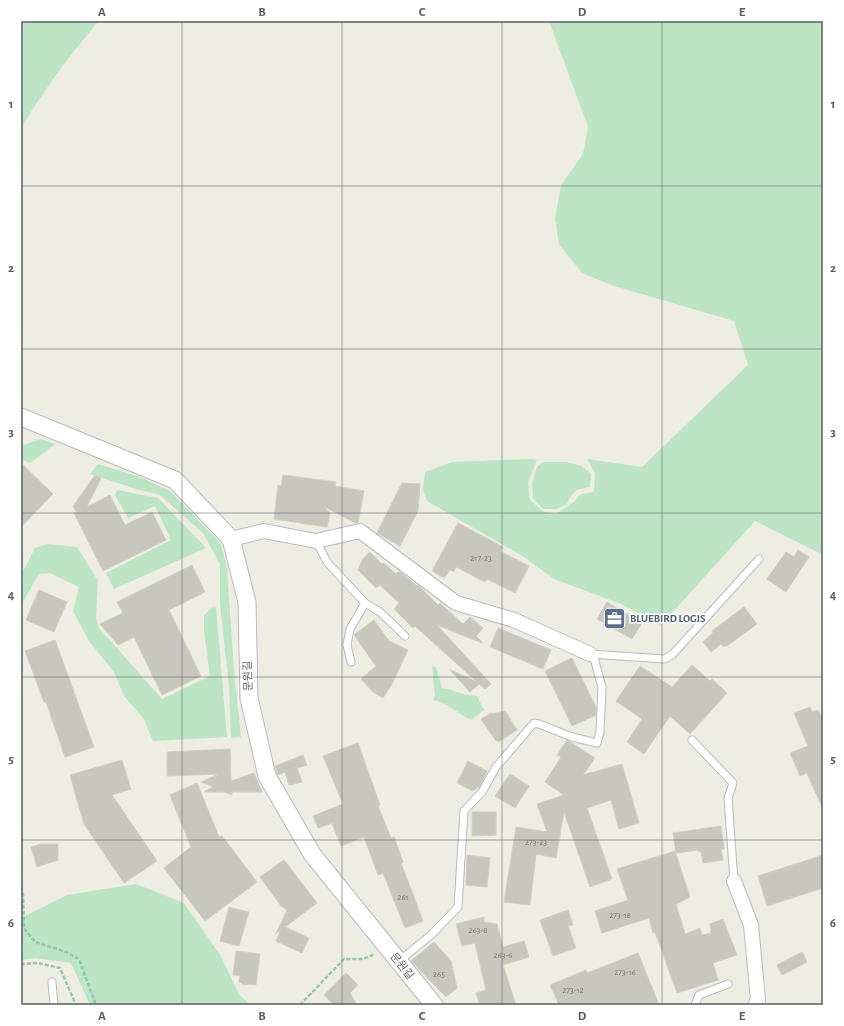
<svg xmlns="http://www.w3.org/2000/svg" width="844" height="1026" font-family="'Alegreya Sans','Noto Sans KR',sans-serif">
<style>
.green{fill:#bde5c5}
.building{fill:#c8c7be;stroke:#d1cfc0}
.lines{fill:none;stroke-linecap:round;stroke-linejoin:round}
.service-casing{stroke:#b9bac0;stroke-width:9}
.minor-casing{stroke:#b9bac0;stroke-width:16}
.tertiary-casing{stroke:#b9bac0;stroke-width:19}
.path{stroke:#96c6ad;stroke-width:2.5;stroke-dasharray:4 2;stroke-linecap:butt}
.service{stroke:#fff;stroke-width:7}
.minor{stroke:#fff;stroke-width:14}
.tertiary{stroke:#fff;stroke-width:17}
.grid{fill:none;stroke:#5a5c62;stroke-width:1;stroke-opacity:0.55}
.labels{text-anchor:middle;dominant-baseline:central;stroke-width:3.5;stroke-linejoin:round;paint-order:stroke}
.number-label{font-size:9px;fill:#767779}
.service-label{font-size:11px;font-weight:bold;fill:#4e5e75;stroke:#fff;text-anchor:start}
.street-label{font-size:11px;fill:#5a5c62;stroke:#fff}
.neatline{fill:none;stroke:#5a5c62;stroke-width:1.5}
.grid-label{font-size:13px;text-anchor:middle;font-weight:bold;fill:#5a5c62}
</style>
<rect width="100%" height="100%" fill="#edede1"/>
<g class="green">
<path d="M21 21 98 22C70 55 43 91 21 128Z"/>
<path d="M549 21H823V555L755 521 661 625 621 604 554 579 524 557 427 501 423 491 425 472 452 462 532 459 537 460 528 482 530 500 544 512 556 514 574 502 581 494 594 492 595 473 587 459 642 467 748 365 734 321 611 285 582 273 559 244 555 219 561 185 583 154 588 127Z"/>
<path d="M41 439 55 444 30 463 21 460V446Z"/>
<path d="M543 462H566L582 466 591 474 590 487C576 489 573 491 567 504L557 509H543L533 498 532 483 537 467Z"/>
<path d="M98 464 140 477 170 491 221 544 227 569 234 670 241 737 231 738 229 687 220 604V564L203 533 160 495 136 489 90 474Z"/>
<path d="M117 490 158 498 206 548 114 589 106 573 171 540 155 506 128 518 115 495Z"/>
<path d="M47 544 77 547 98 581 96 617 99 628 162 699 210 676 204 631V615L213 607 216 608 227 737 153 741 144 719 124 696 114 672 89 641 73 611 79 587 50 573 39 574 21 605V575L35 548Z"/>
<path d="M432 666 436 667 442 688C455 690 464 696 477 696L484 710 471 720C458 714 446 701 433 700L435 696Z"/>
<path d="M136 884 184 903 220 955 239 994 250 1005H90L71 963 35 958 21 960V917L27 915 67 895Z"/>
</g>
<g class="building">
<path d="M21 463 53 494 21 527Z"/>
<path d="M95 475 101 478 87 507 110 495 125 525 152 512 166 540 103 571 74 513 76 512 73 506Z"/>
<path d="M283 475 336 482 335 486 364 491 358 523H356L324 507 330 513 327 527 274 519 278 485 281 486Z"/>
<path d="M402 483 420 484 418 511 400 546 377 533Z"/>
<path d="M458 523 503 547 500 551 529 566 515 593 487 579 485 582 456 567 454 572 450 570 444 578 432 571Z"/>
<path d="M798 550 809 557 786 592 767 579 786 552 794 557Z"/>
<path d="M370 552 382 564 384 563 396 574 399 571 417 586 418 585 438 605 440 603 463 624 470 617 483 628 476 636 482 642V643L437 625 491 684 485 689 479 684 470 692 449 669 477 682 415 626 413 628 394 609 399 603 380 585 376 588 358 570 363 559Z"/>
<path d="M192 565 205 592 169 610 201 676 162 695 134 637 118 645 100 624 123 613 117 602Z"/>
<path d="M39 590 67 602 54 632 26 620Z"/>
<path d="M607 602 642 623 632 639 597 619Z"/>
<path d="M744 607 757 624 727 646H722L721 644 711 652 703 642 713 633 712 631Z"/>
<path d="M374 620 389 641 408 650 392 684 383 698 373 692 361 679 376 666 354 635Z"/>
<path d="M498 628 551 650 543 669 490 647Z"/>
<path d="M55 640 94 747 65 757 46 702H44L25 651Z"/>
<path d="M572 658 596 707V715L572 726 545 671Z"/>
<path d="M692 665 710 681 712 679 727 693 690 734 670 716 644 754 627 742 642 719 616 701 640 666 672 687Z"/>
<path d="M810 707 812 712 818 710 823 720V809L807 773 800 776 790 753 808 746 794 713Z"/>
<path d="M505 711 517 730 498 742 497 740 496 741 481 719 491 713 492 714Z"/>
<path d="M567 740 595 758 583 775 622 764 639 823 619 829 611 800 587 808 612 879 590 887 564 812 556 858 536 854 530 905 504 902 516 827 547 832 537 804 564 795 545 782 561 757 557 755Z"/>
<path d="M358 743 380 805 378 806 391 838 394 837 403 862 401 863 423 921 405 928 383 873 378 875 364 837 341 846 332 823 318 828 313 816 343 804 323 756Z"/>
<path d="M230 749 231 781 254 773 262 792H232V795L225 792H205V791L214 787 201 782 219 774 167 776V752Z"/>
<path d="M303 755 307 765 297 768 302 782 289 785 285 772 278 775 275 766Z"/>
<path d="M122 760 131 789 112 795 157 861 124 883 84 824 70 775Z"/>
<path d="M468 761 487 771 480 786 473 791 457 783Z"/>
<path d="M510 774 529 786 515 808 495 796Z"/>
<path d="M197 783 219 837 222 836 257 882 205 921 164 868 191 847 170 795Z"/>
<path d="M472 812H496V835L472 836Z"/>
<path d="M721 826 724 849H721L723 860 703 863 701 852H699L698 850 676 853 673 833Z"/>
<path d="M41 844H58V860L37 867 31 847Z"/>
<path d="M675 851 690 897 676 904 685 934 700 928 702 935 711 933 710 924 723 919 737 955 713 963 718 980 677 993 655 932 653 933 649 918 602 933 595 911 628 900 617 869Z"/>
<path d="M467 855 490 858 487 887 466 885Z"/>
<path d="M823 855V888L767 906 758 876Z"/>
<path d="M284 860 317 903 285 927 309 938 302 953 276 941 281 929 276 934 287 910 281 906 260 877Z"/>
<path d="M229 907 249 912 239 946 220 941Z"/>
<path d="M568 910 573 925 568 926 576 948 553 956 540 920Z"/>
<path d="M484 917V922L497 924 503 947 524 941 529 957 503 965 516 1005H480L476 993 486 990 475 943 462 946 456 924Z"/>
<path d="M434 942 451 961 457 988 446 997 411 961Z"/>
<path d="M236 951 260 954 256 985 241 984 242 983 239 982 240 976 233 975Z"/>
<path d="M802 952 807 962 782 975 777 965Z"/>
<path d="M638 953 659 1005H559L550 985 586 970 587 973Z"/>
<path d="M346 973 358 985 350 993 357 1005H334L324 995Z"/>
</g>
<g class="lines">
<defs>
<g id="service">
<path d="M316 541 327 562 365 603 380 612 405 636"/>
<path d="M590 654 664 659 672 655 759 559"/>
<path d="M351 662 347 645 350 629 365 603"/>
<path d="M692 740 733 783 728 798 734 881"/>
<path d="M398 962 431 935 458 907 464 811 482 792 496 767 534 723 539 724 572 737 597 743 600 732 602 687 593 654"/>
<path d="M52 982 54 1005"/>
<path d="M695 1005 699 995 728 984"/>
</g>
<g id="minor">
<path d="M231 539 264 531 316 541 360 531 456 603 514 620 590 654"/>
<path d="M734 881 751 925 758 1000 755 1005"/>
</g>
<path id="tertiary" d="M21 417 175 480 231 539 247 602 249 698 267 776 312 854 434 1005"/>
</defs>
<use href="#service" class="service-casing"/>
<use href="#minor" class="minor-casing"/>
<use href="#tertiary" class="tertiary-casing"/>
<g class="path">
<path d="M21 887 23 894 24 928 35 942 66 952 79 959 96 1005"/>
<path d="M21 964 38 963 60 968 76 1005"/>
<path d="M300 1005 344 959H363L375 954"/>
</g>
<use href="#service" class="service"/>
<use href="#minor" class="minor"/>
<use href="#tertiary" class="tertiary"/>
</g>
<path class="grid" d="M182 21V1005M342 21V1005M502 21V1005M662 21V1005M21 186H823M21 349H823M21 513H823M21 677H823M21 840H823"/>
<defs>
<symbol id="office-square" viewBox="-11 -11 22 22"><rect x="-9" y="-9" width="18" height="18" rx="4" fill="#5c6f8a" stroke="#fff"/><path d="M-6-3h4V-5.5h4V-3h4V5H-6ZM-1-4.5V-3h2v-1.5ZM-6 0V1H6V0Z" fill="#fff"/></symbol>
</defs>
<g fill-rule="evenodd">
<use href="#office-square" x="602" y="606" width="25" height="25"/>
</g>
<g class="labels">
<g class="number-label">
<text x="481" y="558">217-23</text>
<text x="536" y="842">273-23</text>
<text x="403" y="897">261</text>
<text x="620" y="915">273-18</text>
<text x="478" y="930">263-8</text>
<text x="503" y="955">263-6</text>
<text x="625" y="972">273-16</text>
<text x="439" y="974">265</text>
<text x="573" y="990">273-12</text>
</g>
<g class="service-label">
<text x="630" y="618">BLUEBIRD LOGIS</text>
</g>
<g class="street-label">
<text transform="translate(248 676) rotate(-92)">문원길</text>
<text transform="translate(402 966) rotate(51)">문원길</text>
</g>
</g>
<rect width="844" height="1026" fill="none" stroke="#ffffff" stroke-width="44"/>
<rect x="22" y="22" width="800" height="982" class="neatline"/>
<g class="grid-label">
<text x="102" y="16">A</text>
<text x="262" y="16">B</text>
<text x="422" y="16">C</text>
<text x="582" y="16">D</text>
<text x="742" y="16">E</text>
<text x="11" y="108">1</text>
<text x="833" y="108">1</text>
<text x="11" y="272">2</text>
<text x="833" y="272">2</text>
<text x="11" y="436">3</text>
<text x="833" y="436">3</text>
<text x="11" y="599">4</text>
<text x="833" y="599">4</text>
<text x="11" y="763">5</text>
<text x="833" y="763">5</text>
<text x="11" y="927">6</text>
<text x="833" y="927">6</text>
<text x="102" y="1020">A</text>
<text x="262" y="1020">B</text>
<text x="422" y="1020">C</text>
<text x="582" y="1020">D</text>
<text x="742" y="1020">E</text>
</g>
</svg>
